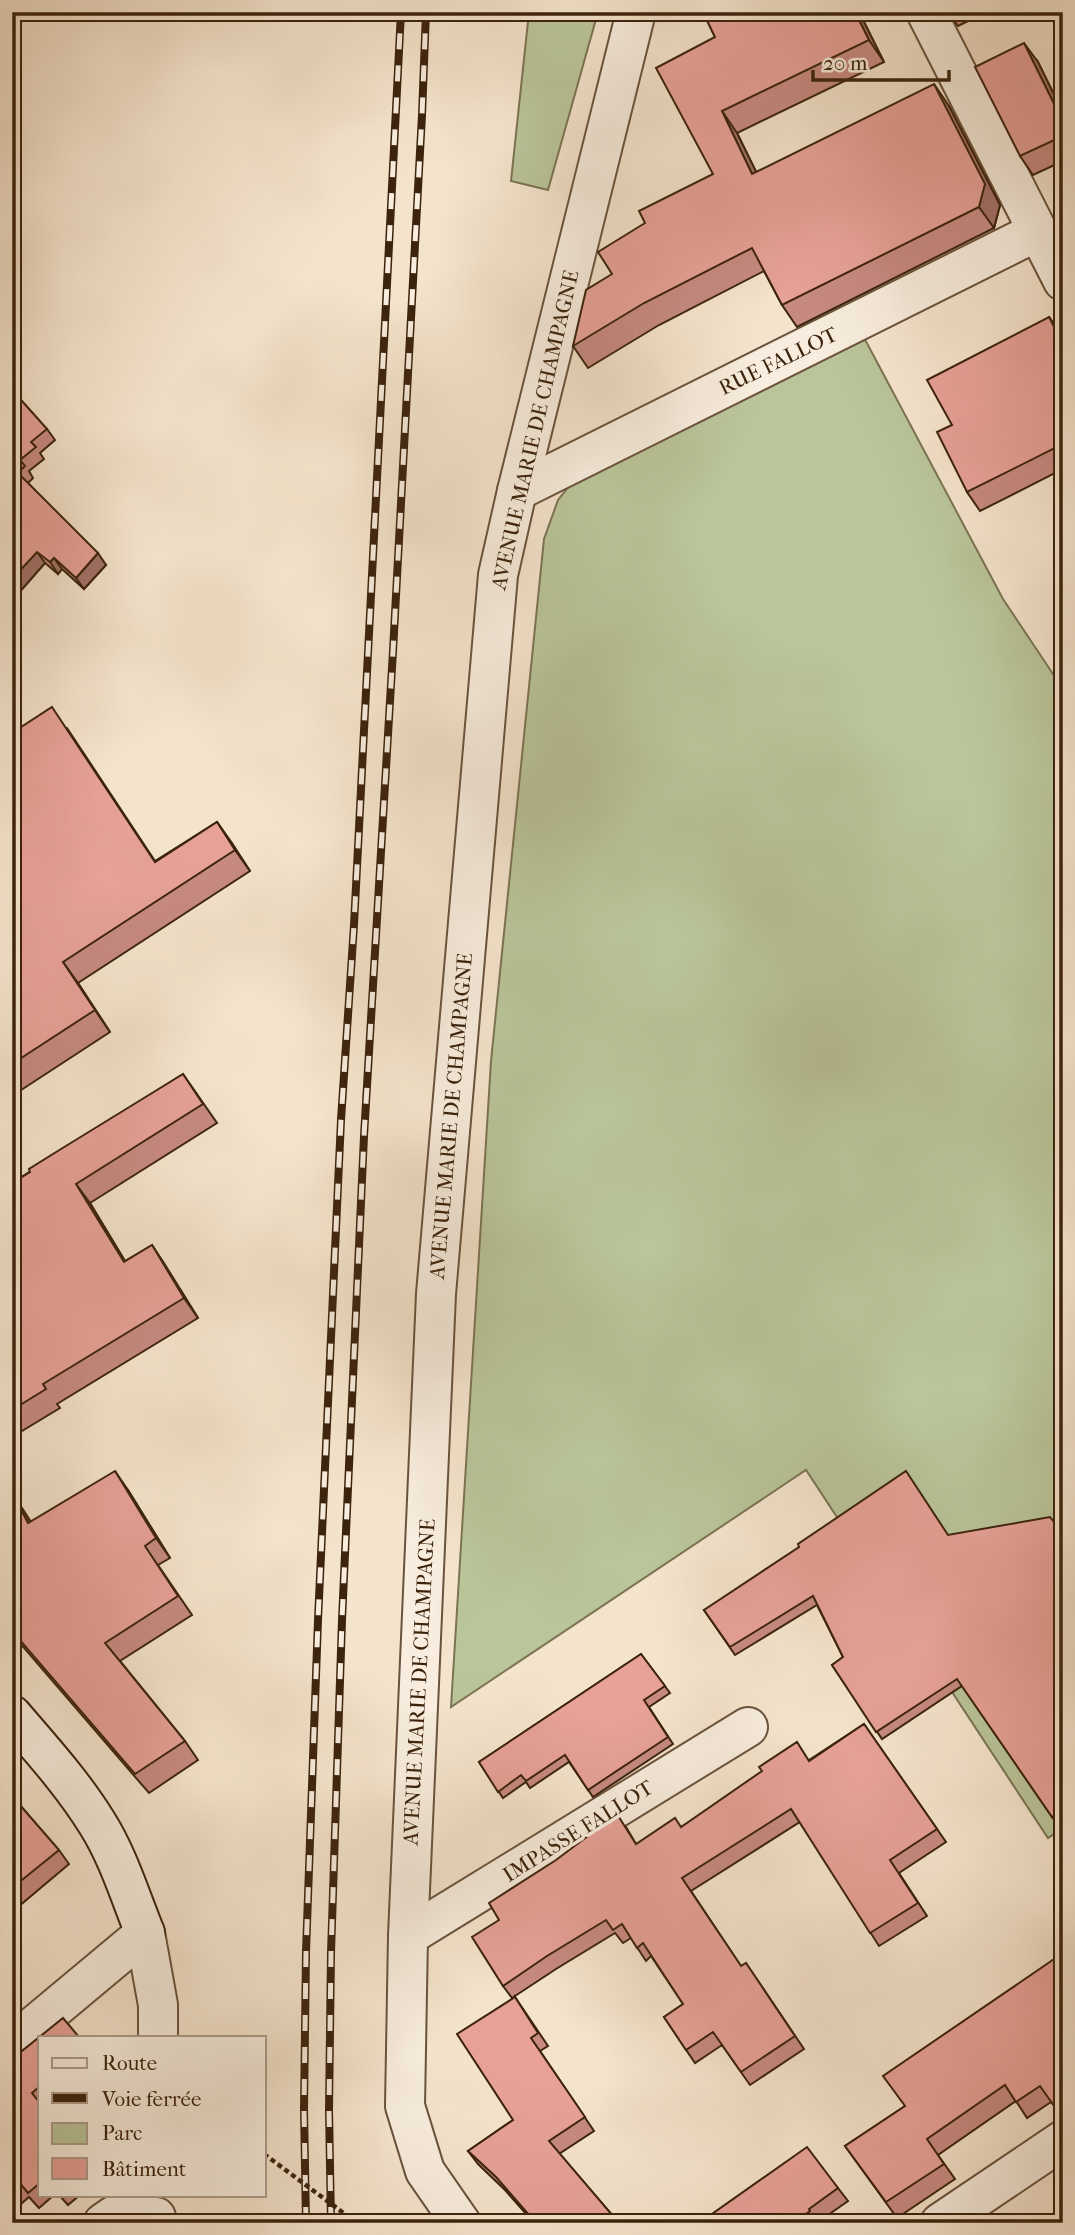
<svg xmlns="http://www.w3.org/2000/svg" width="1075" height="2235" font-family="'IM FELL French Canon',serif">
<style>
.green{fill:#bac59a;stroke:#7b7453;stroke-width:2}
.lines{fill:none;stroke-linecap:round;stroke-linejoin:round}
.minor-casing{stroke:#6a533c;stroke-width:42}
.secondary-casing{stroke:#3c230c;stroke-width:42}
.path{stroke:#3c230c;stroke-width:4.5;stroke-dasharray:5 3.5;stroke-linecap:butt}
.minor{stroke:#f8edde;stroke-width:38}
.secondary{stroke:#f8edde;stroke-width:38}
.rail-casing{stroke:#3c230c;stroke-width:8}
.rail{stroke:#f8edde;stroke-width:5;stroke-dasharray:16;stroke-linecap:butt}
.path-bridge{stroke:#3c230c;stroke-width:4.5;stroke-dasharray:5 3.5;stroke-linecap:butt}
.wall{fill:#c78a82;stroke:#3c230c;stroke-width:2}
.shaded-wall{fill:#a2716a;stroke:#3c230c;stroke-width:2}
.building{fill:#e7a197;stroke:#3c230c;stroke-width:2}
.labels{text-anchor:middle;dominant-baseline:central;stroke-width:7;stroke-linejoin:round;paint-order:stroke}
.street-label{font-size:21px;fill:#3c230c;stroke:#f8edde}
</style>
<rect width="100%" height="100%" fill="#f5e4cd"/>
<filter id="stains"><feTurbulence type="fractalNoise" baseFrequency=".00286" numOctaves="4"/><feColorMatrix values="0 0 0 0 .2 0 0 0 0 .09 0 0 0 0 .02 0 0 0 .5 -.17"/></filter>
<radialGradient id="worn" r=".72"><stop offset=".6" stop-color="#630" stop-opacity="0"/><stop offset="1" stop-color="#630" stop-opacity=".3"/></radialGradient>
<g class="green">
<path d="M529 12H598L548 190 511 181Z"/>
<path d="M861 332 1003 599 1063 689V1828L1048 1838 806 1470 451 1707 491 1061 544 539 558 500 578 475Z"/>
</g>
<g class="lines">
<defs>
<g id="minor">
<path d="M926 12 1063 281"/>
<path d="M517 491 1038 231"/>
<path d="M408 1936 748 1727"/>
<path d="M12 2044 145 1933 158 2005V2037"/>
<path d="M103 2223 113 2216 156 2217"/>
<path d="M461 2223 425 2171 405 2106 408 1936 436 1294 498 575 517 491 636 12"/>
<path d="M940 2223 1063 2140"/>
</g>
<path id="secondary" d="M12 1715C42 1750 73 1784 97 1823 118 1856 130 1896 145 1933"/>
</defs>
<use href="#minor" class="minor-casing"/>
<use href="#secondary" class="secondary-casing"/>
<path class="path" d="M213 2037V2035"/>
<use href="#minor" class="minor"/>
<use href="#secondary" class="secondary"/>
<defs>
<g id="rail">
<path d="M306 2223 304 2109 306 1952 318 1620 341 1120 354 925 401 12"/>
<path d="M331 2223 329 2110 331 1953 342 1620 364 1136 393 651 422 115 426 12"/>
</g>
</defs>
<use href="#rail" class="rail-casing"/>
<use href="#rail" class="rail"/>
<path class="path-bridge" d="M264 2154 357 2223"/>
</g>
<g class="wall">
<path d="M703 12H859L884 62 737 133 756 172 949 106 1000 205 994 228 797 327 782 305 764 271 659 325 588 368 573 346 612 274 645 223 713 174 715 37Z"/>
<path d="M948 12H987L958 26Z"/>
<path d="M1038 62 1063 113V161L1033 175 1020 156Z"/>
<path d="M1049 317 1063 337V469L980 511 967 492 952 425Z"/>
<path d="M12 409 47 429 55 440 40 453 44 459 29 471 33 478 28 483 106 565 84 589 62 569 58 574 45 563 17 595 12 590Z"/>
<path d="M67 728 155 861 217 822 250 871 78 983 110 1032 12 1096V733Z"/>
<path d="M183 1074 217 1123 90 1203 125 1261 152 1245 165 1265 198 1318 57 1404 60 1408 12 1437V1183Z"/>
<path d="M128 1490 170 1558 158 1565 192 1615 120 1661 185 1741 198 1760 149 1793 12 1634V1497L14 1496 31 1522Z"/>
<path d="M1063 1525V1820L1057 1824 962 1686 882 1739 832 1665 843 1657 817 1605 735 1655 704 1610 949 1535 1058 1527Z"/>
<path d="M641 1654 670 1693 649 1707 673 1744 593 1797 569 1762 530 1788 526 1782 503 1798 479 1762Z"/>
<path d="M864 1724 946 1842 899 1873 927 1916 879 1946 800 1822 691 1891 741 1966 746 1963 804 2049 750 2085 722 2045 695 2063 664 2017 683 2004 651 1956 646 1961 631 1938 623 1943 615 1933 556 1969 512 1998 503 1986 499 1920 626 1827 636 1844 681 1827 809 1760Z"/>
<path d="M12 1796 59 1850 69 1864 12 1912Z"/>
<path d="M1063 1953V2118L1051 2102 1027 2118 1016 2101 938 2155 955 2179 897 2218 845 2146 905 2106Z"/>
<path d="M515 1997 548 2046 540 2051 594 2131 559 2154 619 2223H534L505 2190 478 2164 468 2151 513 2120Z"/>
<path d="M40 2037V2195H54L39 2208 29 2197 12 2212V2059Z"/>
<path d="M838 2188 848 2201 818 2222V2223H707Z"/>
<path d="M59 2195H80L68 2205Z"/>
</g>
<g class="shaded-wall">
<path d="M855 12H859L884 62 869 40Z"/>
<path d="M1024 43 1038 62 1063 113V122Z"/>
<path d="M934 84 949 106 1000 205 994 228 979 207Z"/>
<path d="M722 111 737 133 768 196 752 174Z"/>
<path d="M1049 317 1063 337V344Z"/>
<path d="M37 552 45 563 17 595 12 588V579Z"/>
<path d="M98 553 106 565 84 589 76 578Z"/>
<path d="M54 558 62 569 58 574 50 562Z"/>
<path d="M217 822 232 843 250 871 235 850Z"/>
<path d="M63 962 78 983 110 1032 95 1010Z"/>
<path d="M76 1184 90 1203 137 1281 124 1262Z"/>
<path d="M152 1245 165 1265 198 1318 184 1298Z"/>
<path d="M115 1471 128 1490 170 1558 156 1538Z"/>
<path d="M14 1496 27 1516 42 1542 28 1523Z"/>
</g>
<g class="building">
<path d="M703 12H855L869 40 722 111 752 174 934 84 985 184 979 207 782 305 752 248 644 303 573 346 586 290 612 274 598 252 645 223 639 211 713 174 656 68 715 37Z"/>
<path d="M1024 43 1063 122V136L1020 156 975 67Z"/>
<path d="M1049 317 1063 344V444L967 492 937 432 952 425 927 380Z"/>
<path d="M22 401 47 429 31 442 36 447 20 460 25 466 18 473 98 553 76 578 54 558 50 562 37 552 12 579V409Z"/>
<path d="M52 707 155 862 217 822 235 850 63 962 95 1010 12 1064V733Z"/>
<path d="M183 1074 203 1104 76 1184 124 1262 152 1245 184 1298 43 1384 46 1389 12 1410V1183L30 1172 29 1169 61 1149Z"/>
<path d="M115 1471 156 1538 145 1546 178 1596 105 1643 185 1741 135 1774 12 1631V1497L14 1496 28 1523Z"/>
<path d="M906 1471 948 1535 1050 1517 1058 1527 1063 1525V1809L1052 1817 957 1679 876 1732 832 1665 843 1657 813 1596 730 1647 704 1610 799 1547 798 1544Z"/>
<path d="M641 1654 665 1686 644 1700 668 1737 588 1790 565 1755 526 1781 521 1775 498 1792 479 1762Z"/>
<path d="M864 1724 937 1829 890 1860 918 1903 870 1933 791 1809 682 1878 741 1966 746 1963 795 2036 741 2072 713 2032 686 2050 664 2017 683 2004 643 1943 637 1948 622 1924 613 1930 606 1920 547 1956 503 1986 472 1937 499 1920 489 1903 556 1860 617 1814 636 1844 675 1818 681 1827 762 1771 759 1767 797 1742 809 1761Z"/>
<path d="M12 1796 59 1850 12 1888Z"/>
<path d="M1063 1953V2106L1052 2103 1040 2086 1016 2102 1005 2085 927 2139 944 2164 886 2202 845 2146 905 2106 883 2076Z"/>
<path d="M515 1997 538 2033 531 2038 585 2117 549 2141 619 2223H536L496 2177 468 2151 513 2120 457 2034Z"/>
<path d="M63 2018 79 2037H40V2086L32 2093 40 2103V2183L28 2193 19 2182 12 2189V2059Z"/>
<path d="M807 2147 838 2188 809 2209 810 2211 794 2223H707L715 2217 712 2214Z"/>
</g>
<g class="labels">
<g class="street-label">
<text transform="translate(778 361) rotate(-26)">RUE FALLOT</text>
<text transform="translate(535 430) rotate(-77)">AVENUE MARIE DE CHAMPAGNE</text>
<text transform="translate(451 1116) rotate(-85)">AVENUE MARIE DE CHAMPAGNE</text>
<text transform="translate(419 1682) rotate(-87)">AVENUE MARIE DE CHAMPAGNE</text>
<text transform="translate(578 1831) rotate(-32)">IMPASSE FALLOT</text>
</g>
</g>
<rect width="1075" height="2235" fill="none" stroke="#f5e4cd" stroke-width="42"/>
<rect x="14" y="14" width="1047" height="2207" fill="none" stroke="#3c230c" stroke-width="3.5"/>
<rect x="21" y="21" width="1033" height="2193" fill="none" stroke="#3c230c" stroke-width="2"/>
<rect x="38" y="2036" width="228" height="161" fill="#f8edde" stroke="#ad9c8a" stroke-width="2"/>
<rect x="52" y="2058" width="35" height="10" fill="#f8edde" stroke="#ad9c8a" stroke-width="2"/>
<text x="102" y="2070" font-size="21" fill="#3c230c">Route</text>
<rect x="52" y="2093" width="35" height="10" fill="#3c230c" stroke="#ad9c8a" stroke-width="2"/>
<text x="102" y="2106" font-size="21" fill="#3c230c">Voie ferrée</text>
<rect x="52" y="2123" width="35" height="21" fill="#bac59a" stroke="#ad9c8a" stroke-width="2"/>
<text x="102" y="2140" font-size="21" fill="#3c230c">Parc</text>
<rect x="52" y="2158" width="35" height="21" fill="#e7a197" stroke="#ad9c8a" stroke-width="2"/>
<text x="102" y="2176" font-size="21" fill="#3c230c">Bâtiment</text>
<path d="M813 70v10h136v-10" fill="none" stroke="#3c230c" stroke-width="3.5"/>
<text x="823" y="70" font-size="21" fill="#3c230c" stroke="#f8edde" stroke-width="5" paint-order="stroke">20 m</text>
<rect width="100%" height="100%" filter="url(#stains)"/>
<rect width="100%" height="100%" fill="url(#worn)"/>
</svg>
